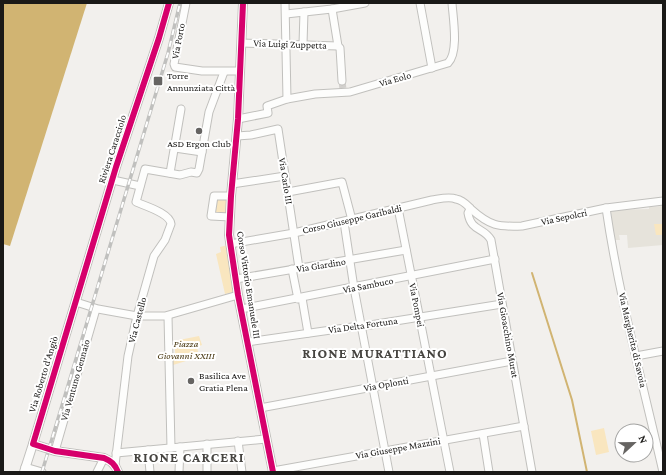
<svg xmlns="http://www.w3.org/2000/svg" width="666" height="475" font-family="'Crimson Pro',serif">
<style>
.built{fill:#e6e3db}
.green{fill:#f9e6bf}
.water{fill:#d1b472}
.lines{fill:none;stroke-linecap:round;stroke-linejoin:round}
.stream{stroke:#d1b472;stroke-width:2}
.minor-tunnel{stroke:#d2d0cd;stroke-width:7;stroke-dasharray:7 3.5;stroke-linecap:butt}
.minor-casing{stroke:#c1c0bd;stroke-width:9}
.tertiary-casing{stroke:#c1c0bd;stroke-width:10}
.minor{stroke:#fdfdfc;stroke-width:7}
.tertiary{stroke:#fdfdfc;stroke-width:8}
.rail-casing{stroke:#c0c0be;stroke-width:3.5}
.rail{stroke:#fff;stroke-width:2;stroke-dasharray:6;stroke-linecap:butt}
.cycleway-casing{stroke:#fff;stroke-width:8}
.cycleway{stroke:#d6006c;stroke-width:6}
.poi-dot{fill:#666462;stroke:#fff;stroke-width:1.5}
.labels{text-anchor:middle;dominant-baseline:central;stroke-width:4;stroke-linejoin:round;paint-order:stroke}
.street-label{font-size:10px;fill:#1a1917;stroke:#fff}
.poi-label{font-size:10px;fill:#1a1917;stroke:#fff;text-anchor:start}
.park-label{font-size:10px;font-style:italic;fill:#45340c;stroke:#fff}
.district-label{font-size:14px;font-weight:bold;letter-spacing:1px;fill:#464440;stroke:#fff}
</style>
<rect width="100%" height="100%" fill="#f2f0ed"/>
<path class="built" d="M663 206V245L628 248 627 235H619L620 240H613L611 210 649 209V207Z"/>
<g class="green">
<path d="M216 200H226V213L214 212Z"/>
<path d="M654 224H663V235H656Z"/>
<path d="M228 245 235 289 233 292 225 294 216 254 221 252 220 247Z"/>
<path d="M199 336 202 345 197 347 199 357 173 365V360H176L174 341Z"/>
<path d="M604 428 609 452 596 455 591 431Z"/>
</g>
<path class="water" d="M3 3H87L10 246 3 244Z"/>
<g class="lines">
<path class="stream" d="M532 273 572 400 587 472"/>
<path class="minor-tunnel" d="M342 81 343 89"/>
<defs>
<g id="minor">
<path d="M186 3 174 64 175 67 202 71H240"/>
<path d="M285 3 287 99"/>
<path d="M420 3 432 68"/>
<path d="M332 9 338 46 340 48 342 81"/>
<path d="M286 14 332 9 365 3"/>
<path d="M242 43 338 46"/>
<path d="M303 44 304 12"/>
<path d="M238 119 268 113 267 106 287 99 315 94 350 92 448 63C459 52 453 18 452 3"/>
<path d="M237 136 251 135 278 129 299 268"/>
<path d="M175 148 202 152"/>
<path d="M170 173 181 109"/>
<path d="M113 180 140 186"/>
<path d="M232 184 285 176"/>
<path d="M288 192 342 182 352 220"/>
<path d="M398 208 450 472"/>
<path d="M606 208C619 297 643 384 663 472"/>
<path d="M470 209 468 213C471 232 484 227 491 240L532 472"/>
<path d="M230 217 211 216 214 196H231"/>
<path d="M344 222 354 288 389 472"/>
<path d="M230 244 294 233 432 200C439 199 449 196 456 199 463 200 467 205 471 209 490 226 498 227 522 226L606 208 663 201"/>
<path d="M292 269 298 299"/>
<path d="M236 279 406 250"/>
<path d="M302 298 308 333"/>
<path d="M76 302 98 309 137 316H165L238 295"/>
<path d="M241 309 495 259"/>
<path d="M168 316 171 448"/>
<path d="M247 342 359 326H364L502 304"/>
<path d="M636 356 663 351"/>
<path d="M260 408 512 361"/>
<path d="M483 434 489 472"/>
<path d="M238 441 242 472"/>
<path d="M148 450 150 472"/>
<path d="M55 451 96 309"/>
<path d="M116 453 266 439"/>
<path d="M115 465 128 356 137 316 154 256 165 240 171 224C170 213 145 206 136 202L145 169 180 175 191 172 197 173 199 169 209 112 224 72"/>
<path d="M25 467 42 472"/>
<path d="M273 471 524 426"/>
<path d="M97 472 104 458"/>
<path d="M179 472 180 447"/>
<path d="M207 472V444"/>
</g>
<g id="tertiary">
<path d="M243 3 238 119 231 196 229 235 238 295 273 472"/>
<path d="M24 472 33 444"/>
<path d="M118 472C115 464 111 461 104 458L55 451 33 444 116 167 159 38 169 3"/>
</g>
</defs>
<use href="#minor" class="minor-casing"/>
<use href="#tertiary" class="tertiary-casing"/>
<use href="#minor" class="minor"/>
<use href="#tertiary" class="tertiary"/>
<defs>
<path id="rail" d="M42 472 168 53 180 3"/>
</defs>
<use href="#rail" class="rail-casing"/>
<use href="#rail" class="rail"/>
<defs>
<g id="cycleway">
<path d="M243 3 238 119 231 196 229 235 238 295 273 472"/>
<path d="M118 472C115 464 111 461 104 458L55 451 33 444 116 167 159 38 169 3"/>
</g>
</defs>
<use href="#cycleway" class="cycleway-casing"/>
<use href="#cycleway" class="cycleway"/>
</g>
<g class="poi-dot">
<rect x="153" y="76" width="10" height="10" rx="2"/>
<circle cx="199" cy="131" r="4"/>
<circle cx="191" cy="381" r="4"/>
</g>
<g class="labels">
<g class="street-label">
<text transform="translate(178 41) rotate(-79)">Via Porto</text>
<text transform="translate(290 44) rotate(2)">Via Luigi Zuppetta</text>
<text transform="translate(395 79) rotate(-16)">Via Eolo</text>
<text transform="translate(112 149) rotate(-72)">Riviera Caracciolo</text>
<text transform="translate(286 181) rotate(81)">Via Carlo III</text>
<text transform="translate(564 217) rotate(-12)">Via Sepolcri</text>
<text transform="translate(352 219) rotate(-13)">Corso Giuseppe Garibaldi</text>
<text transform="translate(321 265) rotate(-9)">Via Giardino</text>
<text transform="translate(249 285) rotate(81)">Corso Vittorio Emanuele III</text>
<text transform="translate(368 285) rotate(-11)">Via Sambuco</text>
<text transform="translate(417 305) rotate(79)">Via Pompei</text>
<text transform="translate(137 320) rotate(-75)">Via Castello</text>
<text transform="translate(363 325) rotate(-8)">Via Delta Fortuna</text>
<text transform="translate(508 335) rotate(80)">Via Gioacchino Murat</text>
<text transform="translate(633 340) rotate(77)">Via Margherita di Savoia</text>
<text transform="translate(43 374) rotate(-73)">Via Roberto d'Angiò</text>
<text transform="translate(75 380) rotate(-74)">Via Ventuno Gennaio</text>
<text transform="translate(386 384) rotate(-10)">Via Oplonti</text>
<text transform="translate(398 448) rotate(-10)">Via Giuseppe Mazzini</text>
</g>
<g class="poi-label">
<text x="167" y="75">Torre<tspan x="167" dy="12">Annunziata Città</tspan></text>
<text x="199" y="143" text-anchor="middle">ASD Ergon Club</text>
<text x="199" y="375">Basilica Ave<tspan x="199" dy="12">Gratia Plena</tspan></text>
</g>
<g class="park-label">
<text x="186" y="343">Piazza<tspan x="186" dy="12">Giovanni XXIII</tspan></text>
</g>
<g class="district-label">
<text x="375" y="353">RIONE MURATTIANO</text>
<text x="189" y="457">RIONE CARCERI</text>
</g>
</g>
<rect width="666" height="475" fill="none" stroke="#1a1917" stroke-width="8"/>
<g transform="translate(634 443) rotate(68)"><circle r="19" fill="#ffffff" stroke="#a3a3a2"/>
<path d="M0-3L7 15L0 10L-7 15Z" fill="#666462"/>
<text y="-6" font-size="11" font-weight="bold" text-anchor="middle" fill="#1a1917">N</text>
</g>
</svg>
